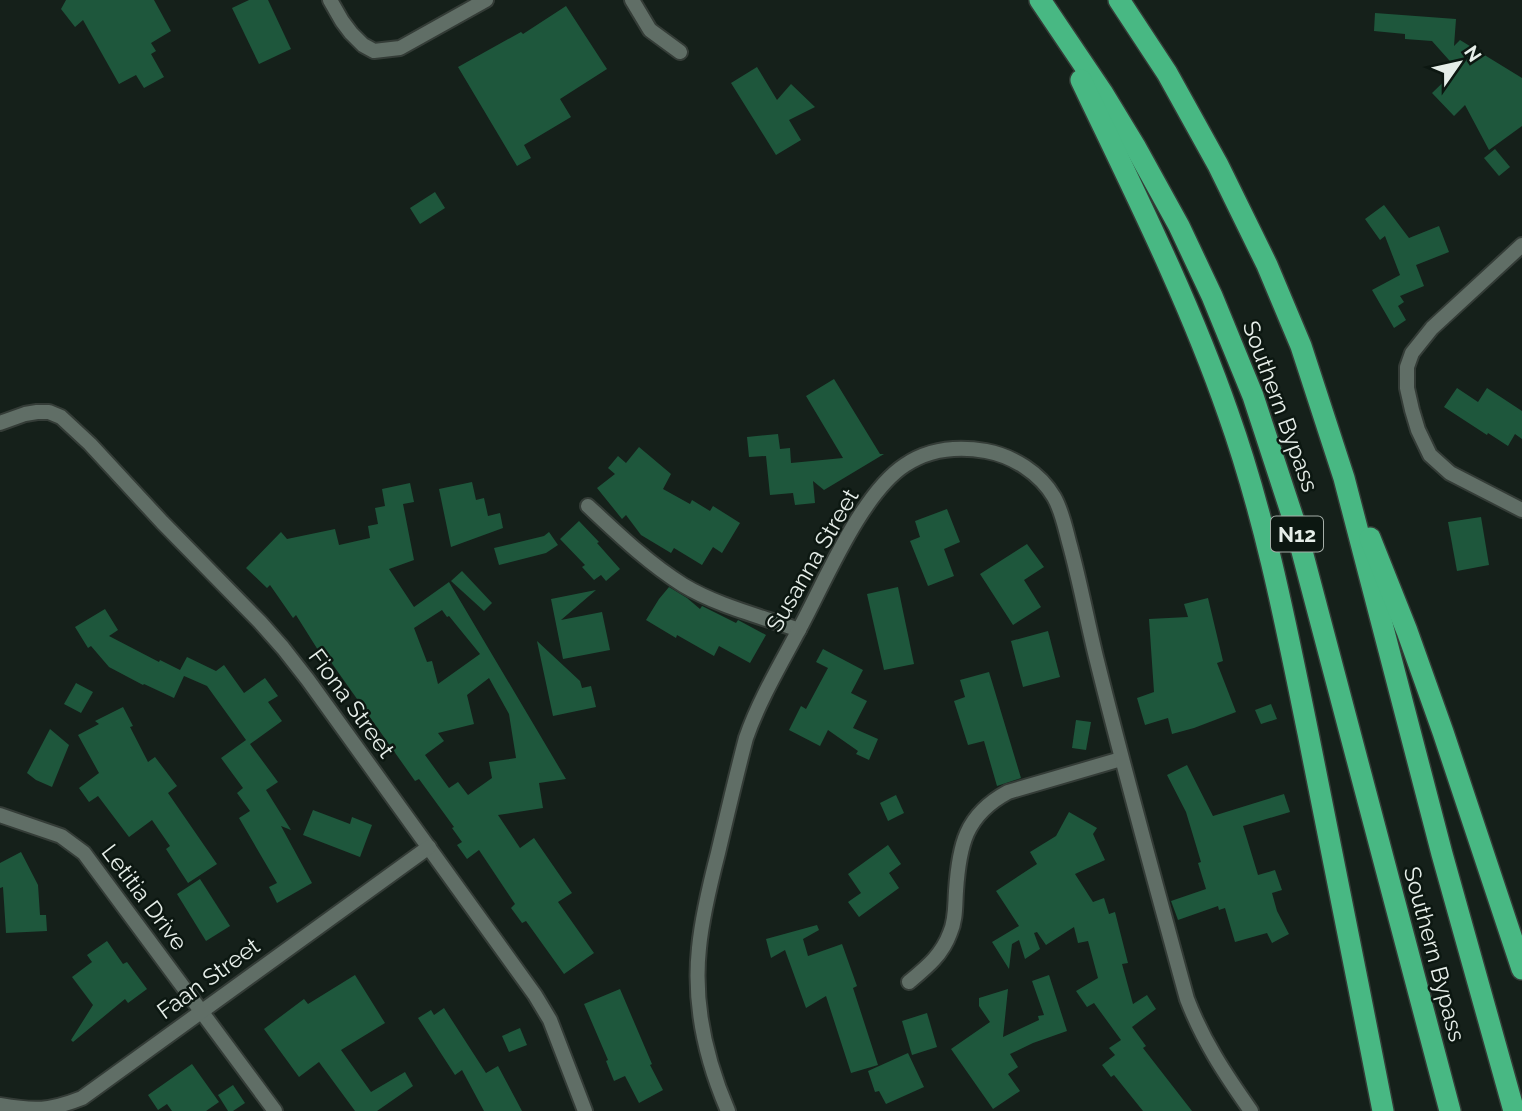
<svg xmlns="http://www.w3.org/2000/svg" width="1522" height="1111" font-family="Raleway,sans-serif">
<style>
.building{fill:#1e573c;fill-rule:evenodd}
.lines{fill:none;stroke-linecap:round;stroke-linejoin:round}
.street-casing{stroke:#343c37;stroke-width:18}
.highway-casing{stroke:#343c37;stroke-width:24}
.street{stroke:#606e66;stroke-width:14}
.highway{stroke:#48b883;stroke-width:21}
.labels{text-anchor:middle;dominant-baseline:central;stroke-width:5;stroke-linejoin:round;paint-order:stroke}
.shield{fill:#0c1711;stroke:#a5aea8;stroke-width:2}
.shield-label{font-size:21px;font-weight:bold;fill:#e6eee9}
.street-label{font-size:23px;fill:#e6eee9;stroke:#0c1711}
</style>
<rect width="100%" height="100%" fill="#15201a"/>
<g class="building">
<path d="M66 0H154L171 31 151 43 156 51 151 54 164 77 144 88 136 75 119 84 83 20 75 27 61 9Z"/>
<path d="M249 0H268L291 49 259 64 232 8Z"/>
<path d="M566 6 607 69 560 99 571 117 524 145 531 158 517 166 458 67 521 32 523 34Z"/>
<path d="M1375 13 1456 19 1454 46 1460 40 1522 78V126L1489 150 1465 105 1454 116 1432 93 1457 69 1432 41 1405 39V34L1374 31Z"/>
<path d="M757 67 777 100 791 84 815 107 789 120 801 140 776 155 731 83Z"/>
<path d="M1495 149 1510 167 1499 176 1484 158Z"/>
<path d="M435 192 445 208 420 224 410 208Z"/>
<path d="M1384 205 1409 238 1439 226 1449 252 1416 265 1424 286 1400 296 1404 302 1398 306 1406 320 1394 328 1372 290 1400 275 1385 236 1380 240 1365 219Z"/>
<path d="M834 379 880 454H884L824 490 813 481 815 503 795 505 793 493 770 495 766 456 749 457 747 437 778 434 780 449 790 448 791 463 843 458 806 396Z"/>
<path d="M1457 388 1478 402 1487 388 1522 411V439L1515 434 1508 446 1488 433 1487 435 1444 407Z"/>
<path d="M639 447 671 474 663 489 690 504 692 500 710 511 713 506 740 523 722 553 713 547 702 565 674 548 671 553 641 535 626 515 622 519 597 488 615 474 608 468 618 456 626 463Z"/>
<path d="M472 482 476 500 484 498 488 516 500 513 503 528 451 547 439 489Z"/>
<path d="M410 483 414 502 403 504 414 560 389 569 414 607 449 582 566 779 539 783 543 808 498 815 520 848 534 838 572 893 558 902 594 953 564 974 526 921 522 923 511 908 515 904 479 850 467 859 457 845 462 842 452 828 454 827 419 779 415 781 321 648 318 650 296 615 293 618 270 585 267 588 246 568 281 532 287 539 335 529 339 545 370 538 368 526 378 524 375 508 385 506 382 489ZM442 610 447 617 449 616 480 654 438 684 432 661 427 662 414 628ZM489 678 509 714 516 758 489 762 492 778 468 795 458 782 449 788 425 755 444 741 438 733 474 724 467 695Z"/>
<path d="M947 509 960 542 944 549 954 576 928 586 910 541 920 537 915 521Z"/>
<path d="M1481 517 1489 565 1457 571 1448 522Z"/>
<path d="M579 521 599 542 597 543 620 569 606 581 601 575 594 580 582 567 585 565 560 539Z"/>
<path d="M549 532 558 545 546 553 499 565 494 548 544 536Z"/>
<path d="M1027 544 1044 567 1024 580 1041 607 1013 625 980 574Z"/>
<path d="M462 571 492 603 484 611 451 581Z"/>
<path d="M669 587 687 598 700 609 702 606 736 623 738 620 766 635 750 663 719 646 714 656 677 635 676 638 646 620 659 599Z"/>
<path d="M898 587 914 664 884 670 867 594Z"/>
<path d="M596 590 561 620 602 612 610 650 563 659 551 599Z"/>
<path d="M1208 598 1223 661 1217 663 1236 712 1194 728 1172 734 1168 718 1145 725 1137 698 1154 692 1149 619 1188 617 1184 604Z"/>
<path d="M105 609 118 630 109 636 159 662 160 660 180 670 187 657 216 671 224 665 244 693 265 678 278 696 268 702 282 721 250 744 278 782 266 790 291 830 281 826 312 883 277 903 269 887 277 883 239 818 250 811 237 793 243 788 221 758 246 740 207 686 184 676 174 698 144 684 143 685 109 667 91 646 88 648 75 627Z"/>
<path d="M1048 631 1060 677 1023 687 1011 641Z"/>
<path d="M537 641 580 681 582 688 591 686 596 707 553 716Z"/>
<path d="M823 649 863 670 851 693 867 701 853 728 878 739 869 760 856 754 858 751 828 730 820 746 789 730 801 706 806 709 828 668 816 662Z"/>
<path d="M989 672 1021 778 997 786 984 741 968 745 954 701 965 697 960 680Z"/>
<path d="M76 683 93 692 81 713 64 704Z"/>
<path d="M1271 704 1277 719 1261 724 1255 710Z"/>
<path d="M123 707 133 726 130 727 148 762 155 757 177 786 168 793 217 864 188 883 166 849 170 846 152 820 129 837 98 796 89 802 79 788 99 773 78 735 99 724 95 721Z"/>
<path d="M1076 720 1091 722 1086 750 1072 748Z"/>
<path d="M50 729 69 745 52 787 36 780 27 773Z"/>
<path d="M1187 765 1213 816 1284 794 1290 812 1243 826 1258 875 1275 870 1282 890 1272 893 1277 911 1289 934 1272 943 1267 933 1235 942 1225 908 1219 910 1218 906 1178 920 1171 901 1206 889 1198 863 1201 862 1186 812 1167 775Z"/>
<path d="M896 795 904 813 888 821 880 803Z"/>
<path d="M313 810 350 824 352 817 372 825 360 857 303 835Z"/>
<path d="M1069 812 1097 828 1093 834 1105 860 1075 874 1093 902 1104 898 1109 914 1115 912 1128 963 1122 964 1133 1004 1147 995 1156 1009 1132 1027 1146 1046 1143 1048 1192 1111H1143L1114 1075 1111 1077 1102 1065 1115 1055 1109 1048 1121 1040 1094 1003 1087 1007 1076 991 1098 978 1088 941 1078 943 1074 927 1046 945 1037 932 1034 933 1040 949 1025 959 1019 940 1012 944 1009 969 992 942 1019 926 996 891 1037 864 1030 852 1056 836Z"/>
<path d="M888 845 901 864 889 873 899 888 859 917 848 902 861 893 848 874Z"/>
<path d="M21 852 38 885 40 915H46L47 931 6 933 3 887 0 888V863Z"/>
<path d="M200 879 230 926 206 941 177 894Z"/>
<path d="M817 925 819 930 803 939 808 956 842 944 857 986 853 988 878 1065 851 1073 826 996 806 1008 785 950 771 958 766 939Z"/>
<path d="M107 941 123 964 127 962 147 989 128 1003 125 999 73 1042 71 1040 93 1005 72 977 92 962 87 955Z"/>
<path d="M355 975 385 1023 341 1050 371 1092 405 1072 413 1086 377 1111H355L319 1062 299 1077 264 1029 304 999 308 1004Z"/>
<path d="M1049 975 1067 1031 1033 1043 1010 1054 1018 1067 1008 1074 1020 1091 993 1109 951 1049 990 1022 979 1006V998L1008 989 1003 1037 1039 1020 1038 1016 1044 1015 1032 981Z"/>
<path d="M620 989 652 1064 650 1065 663 1090 639 1103 625 1076 614 1081 606 1061 608 1060 584 1004Z"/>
<path d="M444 1008 486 1073 498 1066 522 1111H484L462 1070 455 1075 418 1018 431 1010 434 1015Z"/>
<path d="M927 1013 937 1047 912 1055 902 1021Z"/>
<path d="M520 1028 527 1045 509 1052 502 1036Z"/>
<path d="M908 1053 924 1087 886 1104 879 1091 875 1092 868 1071Z"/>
<path d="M192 1064 219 1102 206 1111H172L167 1104 158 1110 148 1095Z"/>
<path d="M233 1085 245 1103 233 1111H228L218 1095Z"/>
</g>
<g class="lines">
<defs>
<g id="street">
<path d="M330 0 342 21 351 33 363 45 374 51 400 48 486 0"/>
<path d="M632 0 650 30 680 52"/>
<path d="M1522 245 1432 328 1412 353 1407 367V388L1412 410 1418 430 1430 455 1450 473 1522 510"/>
<path d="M0 423 25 414 37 412H49L61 417 90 444 162 522 260 622 283 648 308 680 535 995 550 1020 585 1111"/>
<path d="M588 506C618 534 648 563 683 585 718 606 760 616 799 630"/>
<path d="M0 815 61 836 84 853 275 1111"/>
<path d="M909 982C927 967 942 955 950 933 956 920 955 905 956 891 959 846 965 815 1008 792L1121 759"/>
<path d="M0 1105C35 1111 49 1111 82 1098L429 847"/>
<path d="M728 1111C706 1060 693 1004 699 948 702 916 710 884 718 853 727 815 736 776 746 738 760 698 782 662 802 624 826 579 862 493 905 465 929 449 957 446 986 451 1013 456 1040 473 1054 497 1062 511 1065 527 1069 542 1080 581 1087 621 1097 661 1125 774 1156 886 1187 999 1203 1041 1225 1074 1251 1111"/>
</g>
<g id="highway">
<path d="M1040 0 1102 92 1136 148 1179 226 1212 296 1253 396 1294 521 1450 1111"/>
<path d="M1119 0 1167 73 1218 165 1267 265 1301 346 1344 478 1442 854 1514 1111"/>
<path d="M1081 80C1133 189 1188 298 1228 413 1265 517 1286 625 1308 733 1334 859 1358 985 1383 1111"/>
<path d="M1370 538 1407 631 1443 732 1522 969"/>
</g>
</defs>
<use href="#street" class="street-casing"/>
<use href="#highway" class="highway-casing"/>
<use href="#street" class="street"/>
<use href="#highway" class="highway"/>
</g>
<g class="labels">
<rect class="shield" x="1271" y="516.5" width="52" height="35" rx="5"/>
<g class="shield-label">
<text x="1297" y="534">N12</text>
</g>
<g class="street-label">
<text transform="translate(1281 406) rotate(70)">Southern Bypass</text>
<text transform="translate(812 560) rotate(-60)">Susanna Street</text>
<text transform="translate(352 703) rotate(54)">Fiona Street</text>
<text transform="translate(145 897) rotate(53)">Letitia Drive</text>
<text transform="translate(1435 954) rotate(75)">Southern Bypass</text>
<text transform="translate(208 978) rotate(-36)">Faan Street</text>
</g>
</g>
<g transform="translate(1459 63) rotate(56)" stroke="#0c1711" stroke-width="5" paint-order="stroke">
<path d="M0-5L12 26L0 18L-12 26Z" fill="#e6eee9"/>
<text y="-10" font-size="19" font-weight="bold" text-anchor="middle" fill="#e6eee9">N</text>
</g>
</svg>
